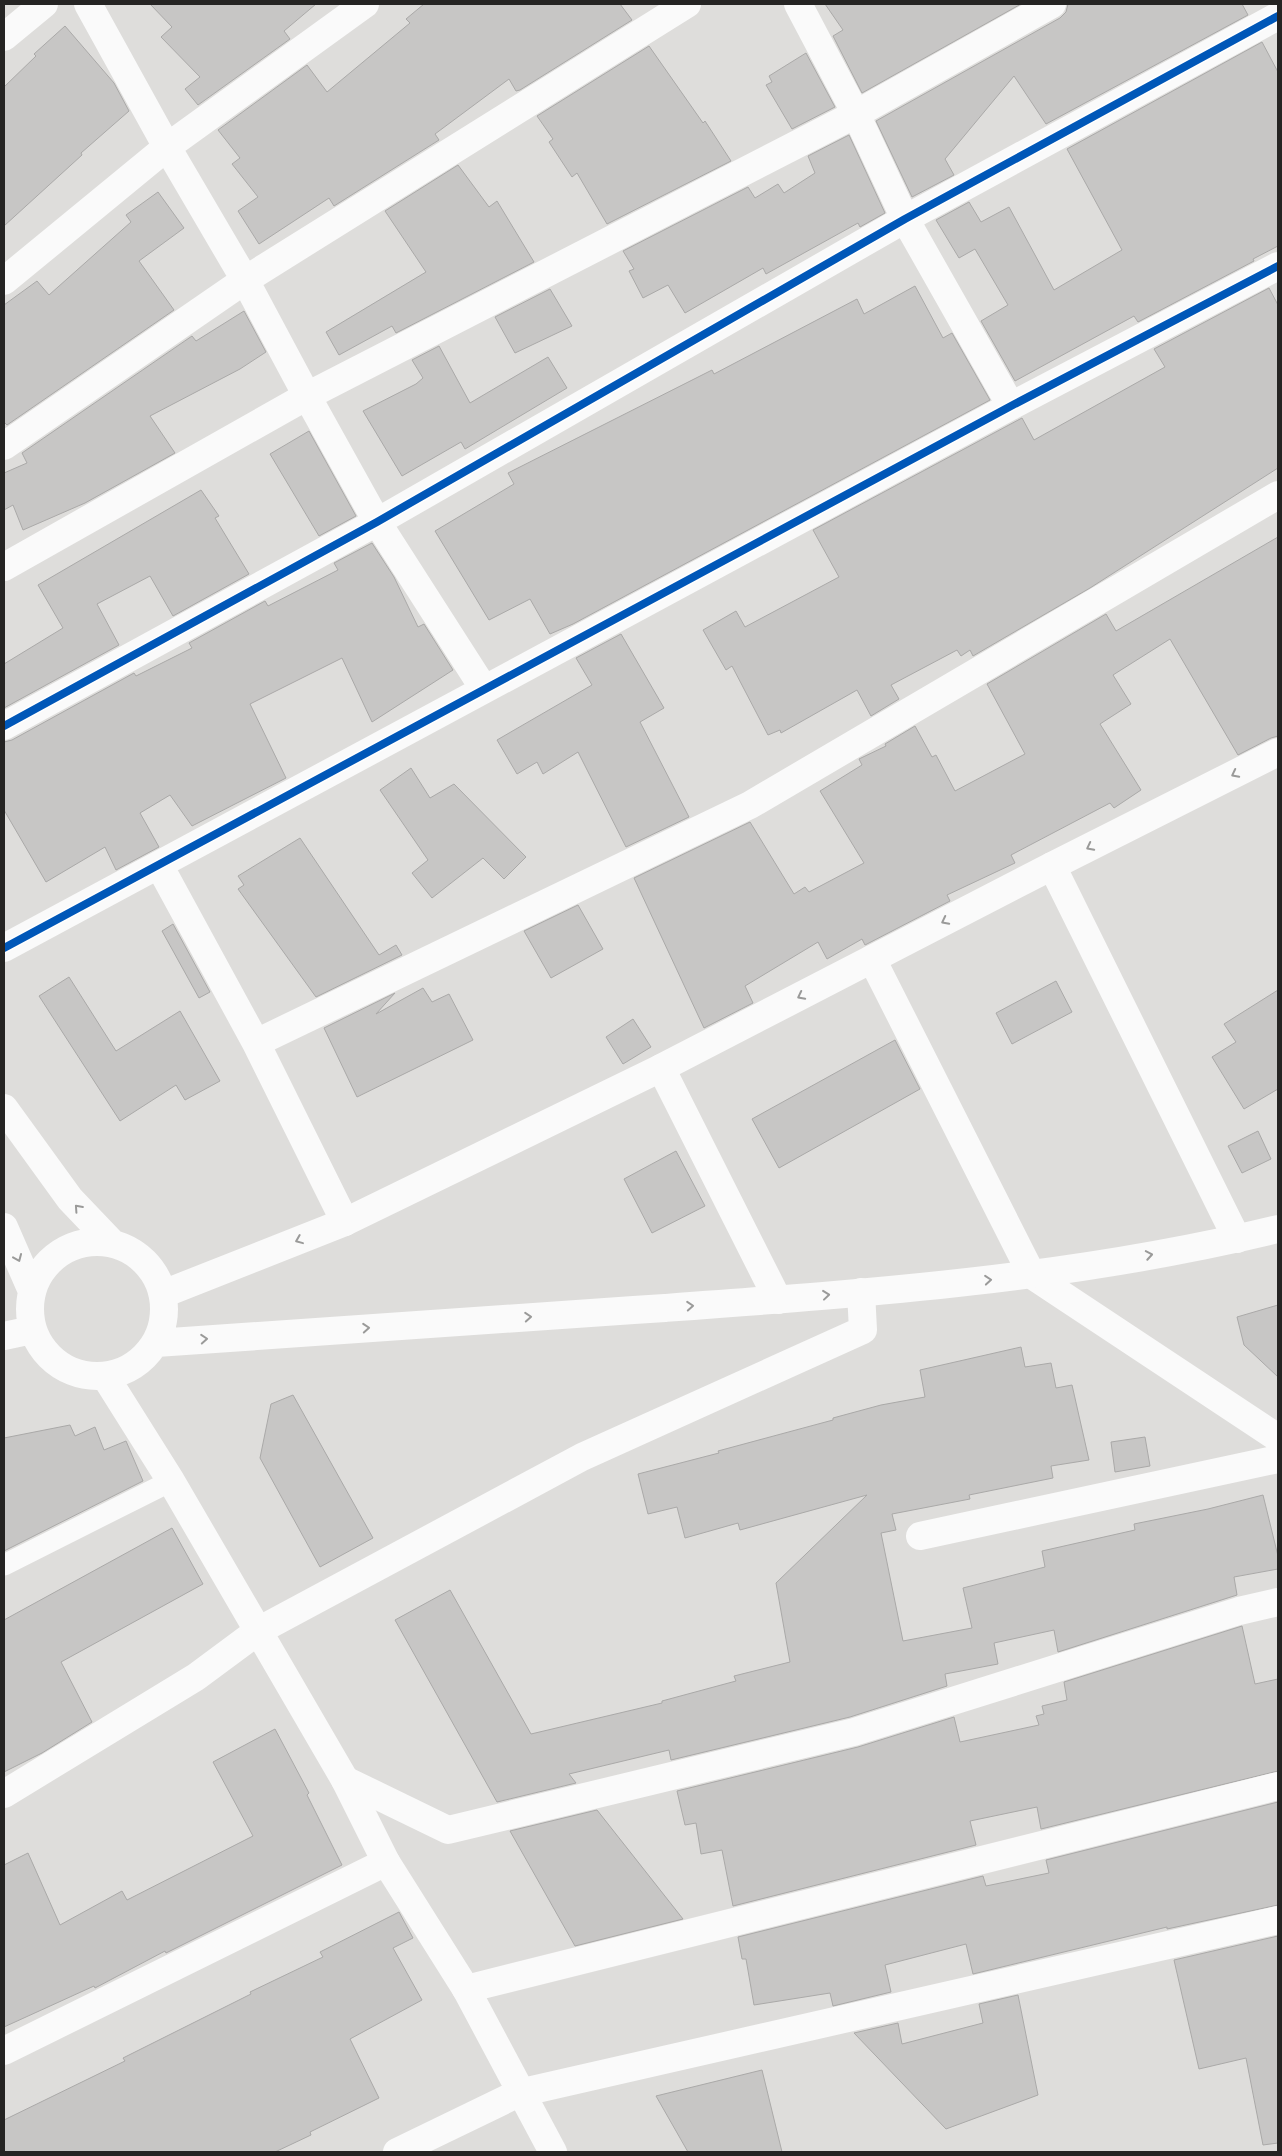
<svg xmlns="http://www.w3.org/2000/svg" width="1282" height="2156" viewBox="0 0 1282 2156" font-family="'Roboto Serif',serif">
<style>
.building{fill:#c7c6c5;stroke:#aaa9a8}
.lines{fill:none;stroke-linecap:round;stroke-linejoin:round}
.service{stroke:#fafafa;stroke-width:21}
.minor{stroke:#fafafa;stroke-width:28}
.secondary{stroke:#fafafa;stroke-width:28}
.cycleway-casing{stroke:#fff;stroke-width:11}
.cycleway{stroke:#0057b8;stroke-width:8}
.oneway{stroke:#9a9a99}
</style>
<rect width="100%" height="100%" fill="#dedddb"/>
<path class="building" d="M150 4H316L284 31 290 39 198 105 185 89 200 77 161 37 172 27Z
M424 4H620L632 20 520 90 516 91 509 79 435 134 439 140 334 206 329 198 259 244 238 211 258 197 232 164 240 158 218 130 307 65 327 92 410 23 406 19Z
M825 4H1021L862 93 833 36 843 30Z
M1068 4H1242L1248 15 1046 124 1014 76 945 159 954 175 912 197 876 121 1060 18 1066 12Z
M65 26 114 83 129 111 81 153 82 155 4 226V87L36 56 34 54Z
M1262 42 1278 72V246L1253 259 1254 261 1138 322 1134 316 1015 381 981 321 1008 305 975 249 959 258 936 220 969 202 981 222 1009 207 1054 290 1122 250 1067 149Z
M649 46 703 123 705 121 731 161 607 224 577 173 572 177 549 142 553 139 537 116Z
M806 53 835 107 792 129 766 85 772 82 769 76Z
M849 135 885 213 860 227 858 223 766 274 763 268 685 313 668 285 643 298 629 271 634 269 623 251 748 187 755 198 778 184 784 193 815 173 808 156Z
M458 165 489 207 497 201 534 262 396 333 392 326 339 355 326 332 426 272 385 211Z
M158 192 184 228 139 261 174 310 7 425 4 422V305L37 281 49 295 131 222 126 215Z
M915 286 943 338 952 333 990 400 573 624 550 634 530 599 489 620 435 531 514 484 508 473 712 370 714 374 857 299 864 314Z
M1269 288 1278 305V468L1090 588 973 656 970 650 961 656 957 650 891 685 899 699 871 716 857 690 781 733 780 730 768 735 732 666 726 670 703 630 736 611 745 627 839 577 813 530 1022 418 1034 440 1165 367 1154 349Z
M550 289 572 326 515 353 495 317Z
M244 311 266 352 240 369 150 416 175 453 85 503 23 530 13 505 4 510V473L27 463 22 453 192 336 196 341Z
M439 346 470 403 548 357 567 388 465 449 461 442 402 476 363 411 416 384 423 378 412 360Z
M309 431 356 516 319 536 270 454Z
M201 490 219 516 215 518 249 574 173 616 150 576 97 604 119 645 4 708V664L63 628 38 585Z
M1278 537V736L1271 738 1238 755 1170 639 1113 675 1131 704 1100 724 1141 790 1114 808 1110 803 1011 855 1015 863 947 895 950 901 865 945 862 939 827 959 818 942 745 986 753 1003 704 1028 634 878 750 822 794 894 805 887 809 892 864 863 820 791 862 765 859 759 886 746 885 744 915 726 932 757 936 755 955 791 1025 754 987 684 1106 614 1116 631Z
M372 543 394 577 418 627 424 624 453 670 372 722 342 658 250 704 286 778 192 826 170 795 140 813 159 847 116 870 105 847 46 882 4 810V742L12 740 134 673 136 676 192 648 189 643 265 601 268 606 338 570 334 563Z
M621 634 664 708 640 722 689 817 626 847 578 752 543 774 537 762 517 774 497 740 592 685 576 658Z
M411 768 430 798 454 784 526 857 504 879 483 858 432 898 412 873 428 860 380 790Z
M300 838 379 955 396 945 402 955 316 997 238 889 244 885 238 876Z
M578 905 603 949 551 978 524 931Z
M173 924 210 992 199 998 162 931Z
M69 977 116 1051 180 1011 220 1081 185 1100 176 1085 120 1121 39 996Z
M1056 981 1072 1012 1012 1044 996 1013Z
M423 988 432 1002 449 994 473 1040 357 1097 324 1028 395 993 376 1014Z
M1278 990V1089L1244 1109 1212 1057 1236 1042 1224 1024Z
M633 1019 651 1047 623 1064 606 1037Z
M895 1040 920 1089 779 1168 752 1119Z
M1258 1131 1271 1159 1242 1173 1228 1146Z
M676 1151 705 1206 652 1233 624 1179Z
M1278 1305V1377L1244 1345 1237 1317Z
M1021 1347 1025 1367 1051 1363 1056 1388 1072 1385 1089 1460 1051 1466 1053 1478 969 1495 970 1499 892 1514 896 1530 881 1533 903 1641 972 1628 963 1588 1045 1567 1042 1551 1135 1530 1134 1524 1208 1509 1263 1495 1278 1556V1569L1234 1577 1237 1595 1058 1652 1054 1630 994 1643 998 1664 945 1674 947 1686 850 1717 671 1760 669 1750 569 1774 576 1783 497 1802 395 1620 450 1590 531 1734 662 1703V1701L736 1681 734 1676 790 1662 776 1583 867 1495 740 1530 738 1523 685 1538 677 1507 648 1514 638 1474 719 1453 718 1451 833 1420V1418L881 1405 925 1397 920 1370Z
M293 1395 373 1538 320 1567 260 1458 271 1404Z
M70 1425 75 1436 95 1427 104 1450 126 1441 143 1481 4 1551V1438Z
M1145 1437 1150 1466 1115 1472 1111 1442Z
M172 1528 203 1584 61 1662 92 1722 42 1753 4 1772V1620Z
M1242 1626 1255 1684 1278 1679V1771L1041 1829 1037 1807 970 1821 976 1845 733 1906 722 1850 701 1854 696 1823 685 1825 677 1791 858 1747 954 1717 960 1742 1039 1725 1036 1716 1044 1714 1042 1706 1067 1700 1064 1682Z
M275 1729 309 1793 307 1795 342 1865 166 1953 165 1951 95 1988 94 1986 4 2027V1865L28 1853 60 1925 122 1891 127 1900 253 1836 213 1762Z
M1278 1802V1905L1167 1929V1927L973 1974 966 1944 885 1965 891 1992 833 2006 830 1993 754 2005 746 1959H742L738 1937 983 1876 986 1886 1049 1873 1046 1860Z
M597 1810 627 1848 683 1919 575 1946 510 1831Z
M399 1912 413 1938 393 1948 422 2000 350 2039 379 2098 310 2132 311 2135 275 2152H4V2120L125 2061 123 2058 251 1994 250 1992 323 1957 320 1952Z
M1278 1936V2143L1263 2145 1246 2058 1199 2069 1174 1960Z
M1018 1995 1038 2095 946 2129 854 2033 898 2023 902 2044 983 2023 979 2004Z
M762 2070 782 2152H688L656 2096Z"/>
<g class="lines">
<path class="service" d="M4 1565 171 1481"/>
<path class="minor" d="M88 4 167 147 245 280 307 396 377 522 484 689
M798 4 856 114 905 219 1011 406
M4 37 44 4
M4 281 167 147 365 4
M4 446 245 280 687 4
M4 567 307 396 856 114 1052 4
M4 726 377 522 905 219 1278 16
M159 865 256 1043 345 1222
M1052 866 1237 1239
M4 948 1011 406 1278 266
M872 959 1032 1275 1278 1438
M256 1043 750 805 1278 495
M661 1068 778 1300
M920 1536 1278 1459
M345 1780 448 1830 854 1732 1239 1611 1278 1602
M4 1794 196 1677 258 1631 582 1457 863 1330 861 1292
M466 1989 1278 1786
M4 2051 386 1862
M519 2093 1278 1920"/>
<path class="secondary" d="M4 1108 70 1199 112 1243
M4 1227 31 1289
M30 1309a67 67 0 1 1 134 0a67 67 0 1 1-134 0Z
M163 1294 345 1222 661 1068 1052 866 1278 752
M4 1336 32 1330
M156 1343C325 1331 495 1319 665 1308 871 1293 1078 1278 1278 1229
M105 1376 171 1481 345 1780 386 1862 466 1989 553 2152
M397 2152 519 2093"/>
<g class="cycleway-casing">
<path id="cycleway" d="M4 726 377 522 905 219 1278 16
M4 948 1011 406 1278 266"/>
</g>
<use href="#cycleway" class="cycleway"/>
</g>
<defs><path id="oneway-chevron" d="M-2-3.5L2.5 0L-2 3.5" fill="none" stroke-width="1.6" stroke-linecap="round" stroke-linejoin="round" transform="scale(1.25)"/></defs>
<g class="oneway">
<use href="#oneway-chevron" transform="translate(1235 774) rotate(153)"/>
<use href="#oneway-chevron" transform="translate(1090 847) rotate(153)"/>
<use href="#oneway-chevron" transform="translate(945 921) rotate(153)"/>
<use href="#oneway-chevron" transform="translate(801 996) rotate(153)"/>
<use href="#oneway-chevron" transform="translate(78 1208) rotate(-132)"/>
<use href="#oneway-chevron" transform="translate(299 1240) rotate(158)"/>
<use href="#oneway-chevron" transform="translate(1149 1255) rotate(-10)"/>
<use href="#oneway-chevron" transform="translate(18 1258) rotate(67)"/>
<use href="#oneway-chevron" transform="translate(988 1280) rotate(-5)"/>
<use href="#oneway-chevron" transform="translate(826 1295) rotate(-6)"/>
<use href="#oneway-chevron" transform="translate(690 1306) rotate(-4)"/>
<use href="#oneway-chevron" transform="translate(528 1317) rotate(-4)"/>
<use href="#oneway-chevron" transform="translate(366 1328) rotate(-4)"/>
<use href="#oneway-chevron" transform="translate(204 1339) rotate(-4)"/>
</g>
<rect width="1282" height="2156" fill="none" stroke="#252423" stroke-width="10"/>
</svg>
